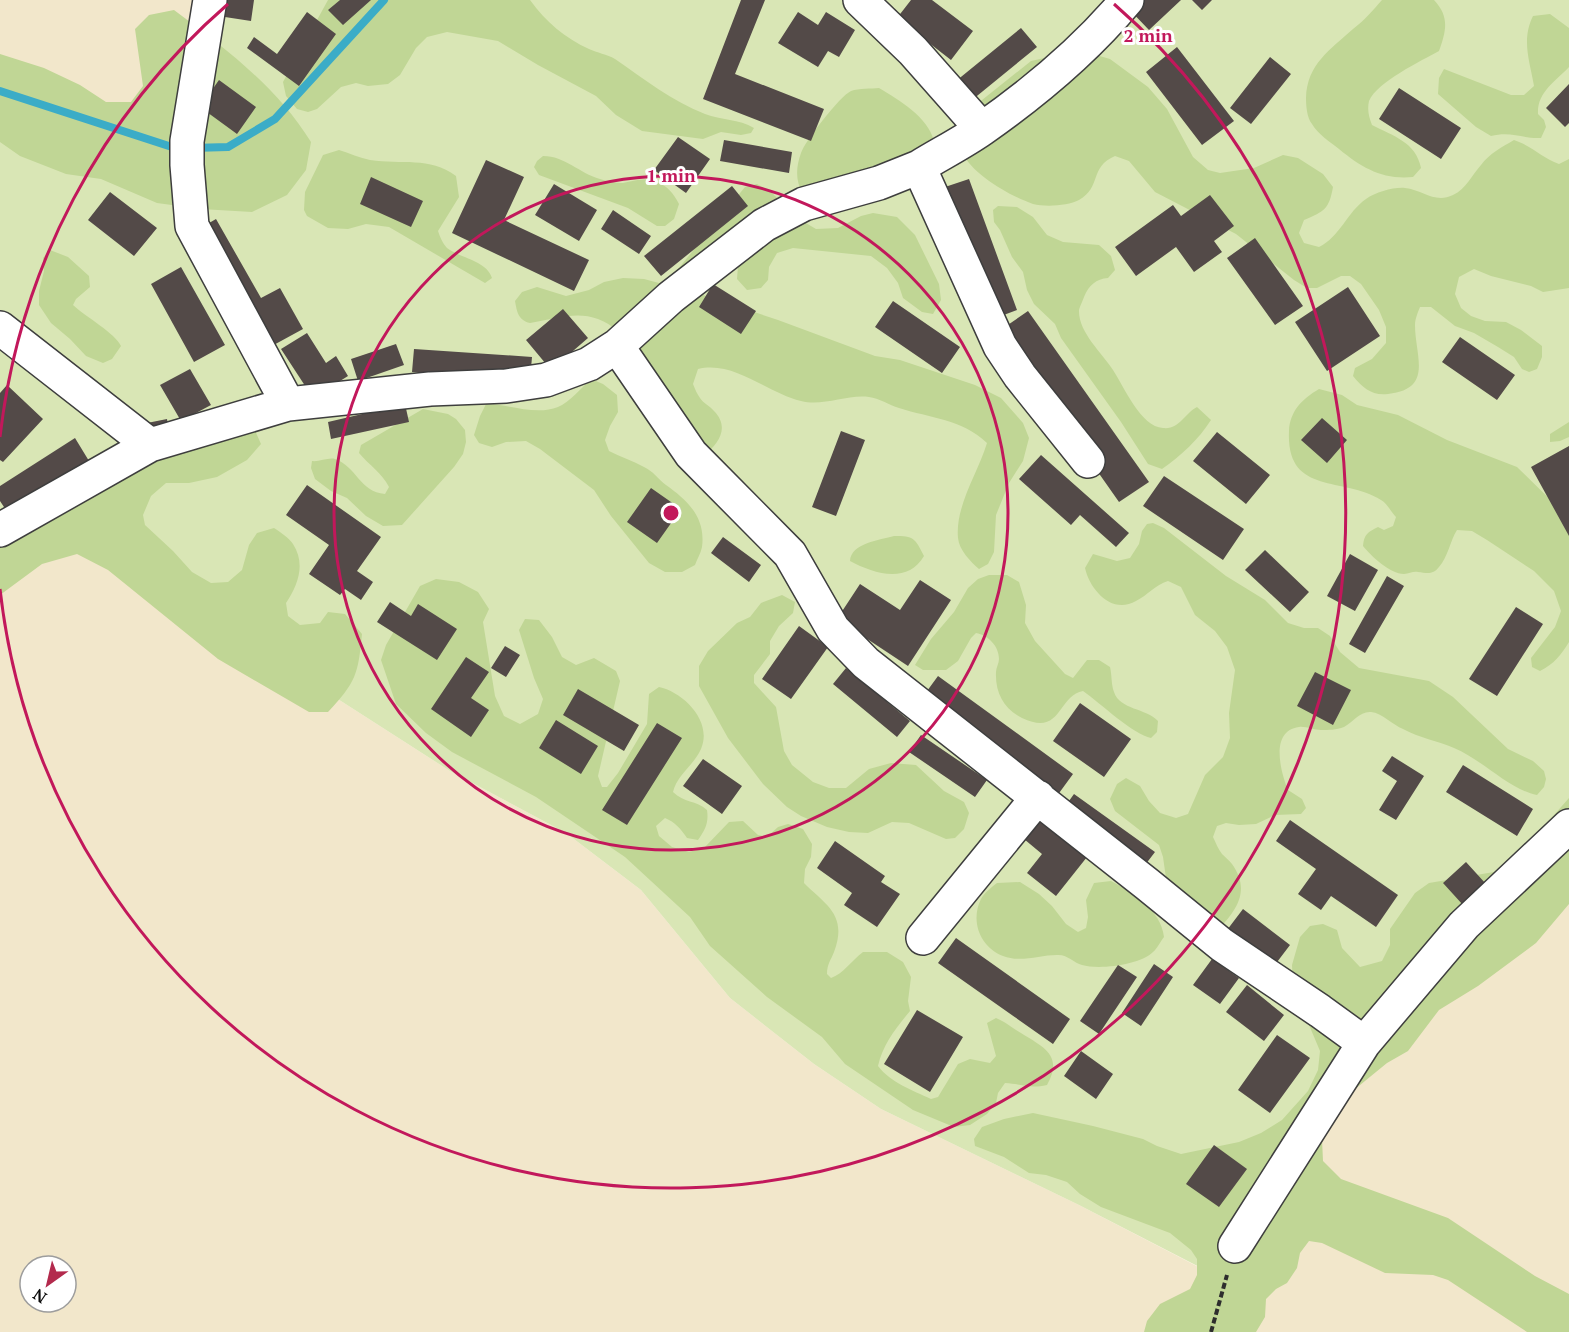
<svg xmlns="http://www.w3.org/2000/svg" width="1569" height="1332" viewBox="0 0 1569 1332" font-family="'PT Serif',serif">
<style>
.farmland{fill:#f2e7cb;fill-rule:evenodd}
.green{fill:#d9e6b5}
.forest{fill:#c0d695}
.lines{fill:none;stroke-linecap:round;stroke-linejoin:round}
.stream{stroke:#3bacc7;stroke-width:8}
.building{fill:#534a48}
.minor-casing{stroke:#3e3e3e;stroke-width:36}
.path{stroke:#2d2d2d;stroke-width:4;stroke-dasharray:6 3;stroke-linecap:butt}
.minor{stroke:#fff;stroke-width:33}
.ring{fill:none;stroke:#c2185b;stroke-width:3}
.centre{fill:#c2185b;stroke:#fff;stroke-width:3}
.ring-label{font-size:18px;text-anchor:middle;font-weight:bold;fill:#c2185b;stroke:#fff;stroke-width:6;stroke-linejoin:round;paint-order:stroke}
</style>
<rect width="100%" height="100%" fill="#fef6e9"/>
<path class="farmland" d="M0 0H201L186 142 0 91Z
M100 480 171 592 450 771 566 833 641 890 730 998 814 1064 881 1109 1079 1205 1212 1274 1362 1038 1569 840V1332H0V542ZM30 1266H66V1302H30Z"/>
<path class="green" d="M201 0H1569V840L1465 935 1213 1274 1079 1205 881 1109 814 1064 730 998 641 890 566 833 450 771 171 592 104 526 0 542V91L175 148Z"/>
<path class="forest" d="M328 0H530C546 22 565 38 589 49 597 53 607 54 615 59 644 79 672 101 705 114 721 120 739 119 754 128L751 133 741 135 721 132 703 139 642 131 616 115 596 96 538 65 498 41 447 32 427 37 416 48 400 75 388 84 368 86 356 83 341 87 317 109 308 112 297 109 286 96 283 82Z
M1382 0H1434C1450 17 1446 31 1439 51 1421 61 1377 82 1369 101 1367 110 1369 117 1372 125 1393 136 1416 142 1421 168L1413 177C1383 180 1362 168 1339 149 1330 142 1318 134 1312 124 1307 118 1306 106 1306 98 1307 64 1330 50 1353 29 1364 21 1373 10 1382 0Z
M174 10C226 49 276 86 311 142L306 170 287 195 252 212 201 209 157 203 101 179 66 174 20 156 0 142V54L44 68 80 85 106 102H131L143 86 135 29 149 15Z
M1550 14 1569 28V67C1555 82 1537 92 1538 114L1544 120 1546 127 1541 138C1522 139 1512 131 1491 136L1476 127 1438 94 1439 78 1444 69 1511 95H1524L1534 86C1530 62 1521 40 1533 16Z
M1086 52 1110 59 1148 87 1167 109 1193 157 1208 170 1220 173 1254 168 1283 155 1298 158 1323 174 1333 187C1329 209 1325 211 1304 220L1299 233 1304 243 1319 247C1340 237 1347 212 1366 199 1376 192 1394 187 1405 188 1423 190 1435 204 1453 195 1466 189 1472 175 1481 165 1489 154 1502 147 1514 140 1532 146 1542 158 1559 164L1569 159V288L1543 292 1531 286 1491 276 1474 269 1459 277 1455 294 1461 308 1471 316 1485 321 1506 322 1521 330 1542 346V357L1537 369 1529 372 1522 369 1514 357 1498 347 1474 333 1455 326 1431 307H1420C1418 312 1415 319 1415 325 1415 356 1434 389 1388 394 1372 396 1363 388 1353 376L1355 368 1372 359 1386 343V327L1379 310 1361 284 1350 276H1341L1317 288H1307L1294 280 1236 234 1155 192 1129 161 1115 156C1089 167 1102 187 1079 200 1068 206 1045 207 1033 204 1012 197 971 174 963 153 959 142 965 123 967 112L1031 61 1067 53Z
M879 88C899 100 928 117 934 141 936 147 932 158 931 165L803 194C795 181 796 167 801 153 805 141 840 96 851 91 859 88 871 89 879 88Z
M339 150C349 153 360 158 370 160 402 165 429 156 456 176L459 197 438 231C440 237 443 244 447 248 460 258 487 261 492 278L485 283 389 227 366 224 348 229 328 228 307 216 304 210 305 192 323 155Z
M543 156C565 156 579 173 600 179 606 181 616 183 623 183 635 181 643 177 656 182 668 186 673 193 679 204L674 219 665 226H657L628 208 539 175 534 167 537 161Z
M757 184 771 192 799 219 816 229 838 228 861 216 873 213 897 217 915 235 939 284 941 300 933 314 922 312 903 298 898 283 887 268 871 256 793 248 777 253 769 267 768 280 761 288 747 290 737 279 738 266 742 259 680 283 674 274 745 187Z
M998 206 1017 207 1033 217 1047 235 1063 242 1099 245 1111 256 1115 270 1108 278C1096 279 1089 285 1084 297 1083 300 1080 306 1079 310 1078 332 1102 353 1113 370 1124 387 1141 427 1163 428 1179 430 1185 413 1197 407L1211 420C1198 440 1182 455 1162 469L1148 464 1121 422 1061 338 1055 324 1034 304 1027 290 1023 272 1012 257 1000 230 994 222 993 210Z
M50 250 68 257 89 276 90 287 76 299 73 305C86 317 115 333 121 346L112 359 103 363 86 356 70 339 51 323 39 305V291L44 271 43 258Z
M623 278 644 279 700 294 778 320 875 356 900 360 975 385 1001 398 1023 423 1029 438 1023 461 1009 483 996 515 994 552 988 564 979 569C971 562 959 550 958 538 955 506 978 473 987 443 962 419 930 418 899 408 889 405 879 398 869 397 847 394 823 407 801 401 767 393 734 360 698 369L693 384C695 389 697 394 700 398 703 403 710 406 714 411 730 427 719 444 704 455L619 332C589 306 565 317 530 323 518 320 517 312 515 301L522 292 537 287 566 296 589 290 604 282Z
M591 379 603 384 617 395 618 412 610 426 605 440 609 451C621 457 633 461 644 467 653 471 658 479 666 485 687 500 706 517 702 547 701 553 697 559 695 565L682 572H665L649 563 611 516 594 490 540 449 526 441 506 442 492 447 479 443 474 435 480 416 486 404C509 404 536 416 558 407 570 402 581 388 591 379Z
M1319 389 1342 395 1357 405 1398 415 1447 440 1517 467 1569 518V642C1561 655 1554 664 1540 671L1532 667 1531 658 1555 627 1561 611 1554 591 1534 571 1487 540 1472 531 1457 530C1450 541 1448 557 1439 567 1433 575 1427 573 1418 572 1413 571 1409 574 1404 574 1390 574 1371 556 1363 546 1364 534 1368 532 1378 527L1384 530 1393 526 1396 517C1391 512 1387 503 1381 500 1342 476 1286 496 1289 431 1290 411 1302 399 1319 389Z
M423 409 448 414 456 419 465 430 466 442 463 454 454 467 402 525 383 526 366 516 347 498 331 491 315 479 311 468 312 461C319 462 329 457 335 459 356 466 360 492 385 494L389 487C382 473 369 465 359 453L361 445Z
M249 417 261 444 247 460 217 477 189 483H166L151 496 143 515 145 525 173 551 192 572 211 583 228 582 242 570 249 545 257 533 274 528C280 532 289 538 293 544 306 564 298 585 286 603L288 616 300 625 320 623 328 612 345 614 362 634C358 675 356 682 328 712H309L218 659 108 570 77 554 42 564 0 595V515Z
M1569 422V437L1560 441 1550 442V434Z
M1153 523 1164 528 1226 576 1265 600 1288 623 1304 628H1318L1330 636 1340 652 1359 668 1429 681 1453 697 1508 749 1533 761 1544 771 1546 779 1544 787 1537 795C1508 789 1483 760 1454 748 1438 741 1419 738 1403 729 1393 725 1382 713 1371 712 1360 711 1353 722 1344 727 1336 730 1329 730 1321 730 1314 730 1305 726 1299 727 1269 731 1281 773 1288 790L1302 799 1306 808 1301 814 1275 815 1256 824 1239 825 1226 823 1217 826 1213 837C1216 843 1218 849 1222 854 1225 857 1229 860 1232 864 1252 892 1235 912 1215 933L1167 885 1163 857 1159 845 1115 811 1110 799 1117 784 1126 778 1140 786 1149 801 1160 813 1176 818 1188 814 1205 775 1223 757 1230 738 1229 713 1235 670 1227 647 1215 631 1195 615 1181 587 1168 581C1155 585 1148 595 1136 601 1112 615 1090 590 1085 568L1093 554 1117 561 1130 558 1139 544 1142 531 1147 524Z
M894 536C914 536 915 538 924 556 908 584 874 574 850 561 851 543 880 540 894 536Z
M989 575H1007L1019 582 1026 605 1025 623 1035 641 1065 674 1073 678 1087 660H1099L1110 667C1112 675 1111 684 1114 692 1120 710 1146 708 1158 721L1157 732 1151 738C1134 735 1100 703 1083 691 1057 696 1062 737 1022 718 1004 709 995 693 996 672 996 668 999 663 999 659 999 646 988 635 976 633L971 638 958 661 946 670H923L915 665 931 639 954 612 968 588 978 579Z
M436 579 459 582 478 592 489 609 483 622 495 696 504 716 520 724 538 714 543 699 534 678 519 630 525 619 539 620 552 637 562 657 576 665 594 658 616 671 620 681 598 776 602 787H607L618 773 647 724 649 694 659 687C683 692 713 721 701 749 694 765 677 775 673 792 684 803 696 800 707 810 709 823 705 830 698 840L687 838C681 829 675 822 665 818L656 826 659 836 672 847 689 852 704 848 729 822 743 821 758 835 767 837 778 827 788 824 803 829 812 844 811 857 805 869 804 883C826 905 848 915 834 952 831 960 827 964 827 974L831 978C843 974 852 960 863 952H887L903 962 911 977 908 1001 910 1011C896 1028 883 1044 878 1066 891 1083 912 1090 931 1099L938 1097 958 1064 970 1059 990 1063 996 1056 987 1023 996 1018C1006 1022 1012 1028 1021 1033 1043 1047 1064 1055 1047 1085 1029 1089 1022 1084 1005 1083L998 1093 996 1103 987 1114 970 1125 954 1127 913 1110 845 1064 822 1037 767 997 710 946 690 917 625 857 536 797 452 752 426 733 396 704 381 660 386 645 420 586Z
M782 595 795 602 793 613 779 626 770 641V654L754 675V683L776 707 784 751 792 765 813 782 829 788H846L869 769 891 763 916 765 944 791 964 802 969 813 964 829 955 838 946 839 909 823 892 822 868 833 849 832 827 827 801 816 787 807 763 784 728 738 699 686V666L708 651 737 623 750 617 761 603Z
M1569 798V904L1536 943 1478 986 1439 1010 1408 1051 1387 1063 1338 1103 1322 1139 1323 1161 1341 1179 1448 1218 1535 1276 1569 1294V1332H1527L1448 1280 1433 1275 1385 1273 1322 1243 1309 1241 1300 1253 1297 1268 1287 1283 1276 1289 1266 1299 1265 1317 1256 1332H1144L1147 1321 1160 1304 1190 1289 1197 1275V1259L1191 1250 1170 1233 1101 1207 1080 1194 1067 1182 1046 1175 1029 1173 1004 1157 975 1146 974 1139 982 1127 1004 1119 1033 1113 1093 1126 1143 1139 1157 1146 1181 1154 1239 1142 1261 1133 1282 1120 1308 1091 1318 1070 1320 1051 1293 987 1292 965 1300 937 1310 926 1323 924 1337 930 1342 948 1360 967 1382 961 1390 945V929L1415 893 1429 883 1494 872 1532 840Z
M1111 881C1133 893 1161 910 1164 937 1160 942 1157 949 1153 952 1140 965 1099 970 1082 965 1074 963 1067 954 1057 955 1039 955 1021 963 1003 956 980 947 970 921 981 899 984 893 992 887 997 883L1020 882 1039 894 1052 906 1066 924 1078 932 1086 928 1088 917 1086 900 1094 883Z"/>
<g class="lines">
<path class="stream" d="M0 91 175 148H179
M192 148 228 147 275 119 384 0"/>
</g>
<path class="building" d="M214 0H254L251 21 212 15Z
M340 0H371L343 25 328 10Z
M741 0H765L735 74 824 109 811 141 703 99Z
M911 0H932L973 31 951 60 897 18Z
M1131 0H1181L1149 30 1125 5Z
M1192 0H1212L1202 10Z
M307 12 336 34 299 86 247 48 254 37 277 54Z
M798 12 818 25 826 12 855 30 839 57 828 51 818 67 778 43Z
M1021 28 1037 47 972 100 956 81Z
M1177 47 1234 121 1202 145 1146 72Z
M1270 57 1291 74 1251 124 1230 108Z
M219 80 256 107 237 134 200 107Z
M1569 84V123L1565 127 1546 108Z
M1399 88 1461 128 1441 159 1379 119Z
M678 137 710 159 686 193 654 170Z
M724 140 792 152 789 173 720 161Z
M486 160 524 177 504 220 589 260 574 291 452 233Z
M371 177 423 201 411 227 360 204Z
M969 179 1017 310 993 319 945 187Z
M554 184 597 210 579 241 535 215Z
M732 186 748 206 661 276 644 256Z
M110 192 157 228 134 256 88 220Z
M1210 195 1234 226 1214 241 1222 252 1194 272 1176 247 1136 276 1115 247 1173 205 1181 216Z
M613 210 651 236 639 254 601 229Z
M216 219 261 298 280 288 303 329 270 347 197 230Z
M1255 238 1303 306 1275 325 1227 258Z
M181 267 225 345 194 362 151 284Z
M713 284 756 311 741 334 699 307Z
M1348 287 1380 336 1327 371 1295 322Z
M893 301 960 347 942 373 875 327Z
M563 309 588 338 551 370 526 340Z
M1028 311 1149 482 1119 502 999 331Z
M307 333 326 363 336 356 348 376 313 398 281 349Z
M1460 337 1515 375 1497 400 1442 362Z
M396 344 404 365 358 381 351 359Z
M414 349 532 357 530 380 412 372Z
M190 369 211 405 181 421 160 385Z
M7 385 43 419 3 462 0 460V393Z
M405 404 409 422 331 439 328 422Z
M1322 418 1347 440 1327 463 1301 440Z
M167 419 169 431 142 424Z
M841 431 865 440 836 516 812 507Z
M1217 432 1270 475 1246 504 1193 461Z
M75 438 89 461 8 513 0 501V486Z
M1569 446V536L1531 467Z
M1041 455 1129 533 1116 547 1080 515 1071 525 1019 479Z
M1164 476 1244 529 1223 560 1143 506Z
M307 485 381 537 357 571 373 582 361 600 345 589 340 595 309 574 329 545 286 515Z
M651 488 681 509 657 543 627 522Z
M723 537 761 565 749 582 711 553Z
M1265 550 1309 592 1290 612 1245 570Z
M1350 554 1378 570 1355 611 1327 596Z
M1387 576 1404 586 1365 653 1349 644Z
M920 580 951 600 908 666 837 619 860 584 900 610Z
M390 602 411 616 418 604 457 629 437 660 377 622Z
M1516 607 1543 624 1497 696 1469 679Z
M799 626 828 647 791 699 762 679Z
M505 646 520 655 506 677 491 668Z
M466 657 489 672 471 698 489 710 471 737 431 709Z
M846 668 910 721 897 737 833 684Z
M1315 672 1351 690 1333 725 1297 706Z
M938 676 1073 774 1054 800 919 702Z
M578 689 639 725 624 751 563 715Z
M1080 703 1131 739 1104 777 1053 741Z
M556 720 598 746 581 774 539 748Z
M657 723 682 738 627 825 602 810Z
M921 735 987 780 975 797 909 752Z
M1392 756 1424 776 1396 820 1379 810 1397 781 1382 771Z
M703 759 742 786 722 814 683 786Z
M1463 765 1533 809 1517 836 1446 792Z
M1074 794 1155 852 1142 869 1061 812Z
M1039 819 1087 857 1056 896 1027 873 1042 854 1024 839Z
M1290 820 1398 895 1376 927 1331 896 1321 910 1298 894 1316 869 1276 841Z
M835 841 885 876 881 882 900 894 877 927 844 905 852 893 817 868Z
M1466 862 1486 884 1463 905 1443 883Z
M1243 909 1290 945 1271 970 1224 934Z
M956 938 1070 1019 1053 1044 938 963Z
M1212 959 1239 978 1220 1004 1193 985Z
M1154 964 1173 977 1141 1026 1122 1013Z
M1118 965 1137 977 1099 1034 1080 1021Z
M1247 985 1284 1015 1264 1041 1226 1012Z
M917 1010 963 1037 930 1092 884 1064Z
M1277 1035 1310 1058 1270 1113 1238 1090Z
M1081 1051 1113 1074 1096 1099 1064 1076Z
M1214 1145 1247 1169 1219 1207 1186 1184Z"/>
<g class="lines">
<g class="minor-casing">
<path id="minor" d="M210 0 187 141V165L192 226 288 404
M860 0 913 51 982 129
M0 328 150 445
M617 346 691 454 790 554 833 629 866 663 1147 884 1222 945 1320 1011 1364 1043 1464 925 1569 826
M1088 461 1020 376 1000 346 919 167C940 154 962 143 982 129 1035 92 1086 49 1127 0
M0 530 150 445 288 404 430 389 506 386 546 380 589 364 617 346 671 297 764 225 804 204 879 183 919 167
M923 938 1038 797
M1235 1246 1364 1043"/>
</g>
<path class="path" d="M1211 1332 1227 1275"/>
<use href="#minor" class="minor"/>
</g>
<g class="ring">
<circle cx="671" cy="513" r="337"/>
<path d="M0 437A675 675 0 0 1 228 4M1114 4A675 675 0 1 1 0 589"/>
</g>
<circle cx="671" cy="513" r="9" class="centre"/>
<g class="ring-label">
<text x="1148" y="42">2 min</text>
<text x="671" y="182">1 min</text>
</g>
<g transform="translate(48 1284) rotate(214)"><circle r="28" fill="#ffffff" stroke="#9d9d9d" stroke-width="1.5"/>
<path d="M0-4.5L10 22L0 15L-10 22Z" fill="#b32a4d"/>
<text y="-9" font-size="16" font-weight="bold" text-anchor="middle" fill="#0b0b0b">N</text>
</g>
</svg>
